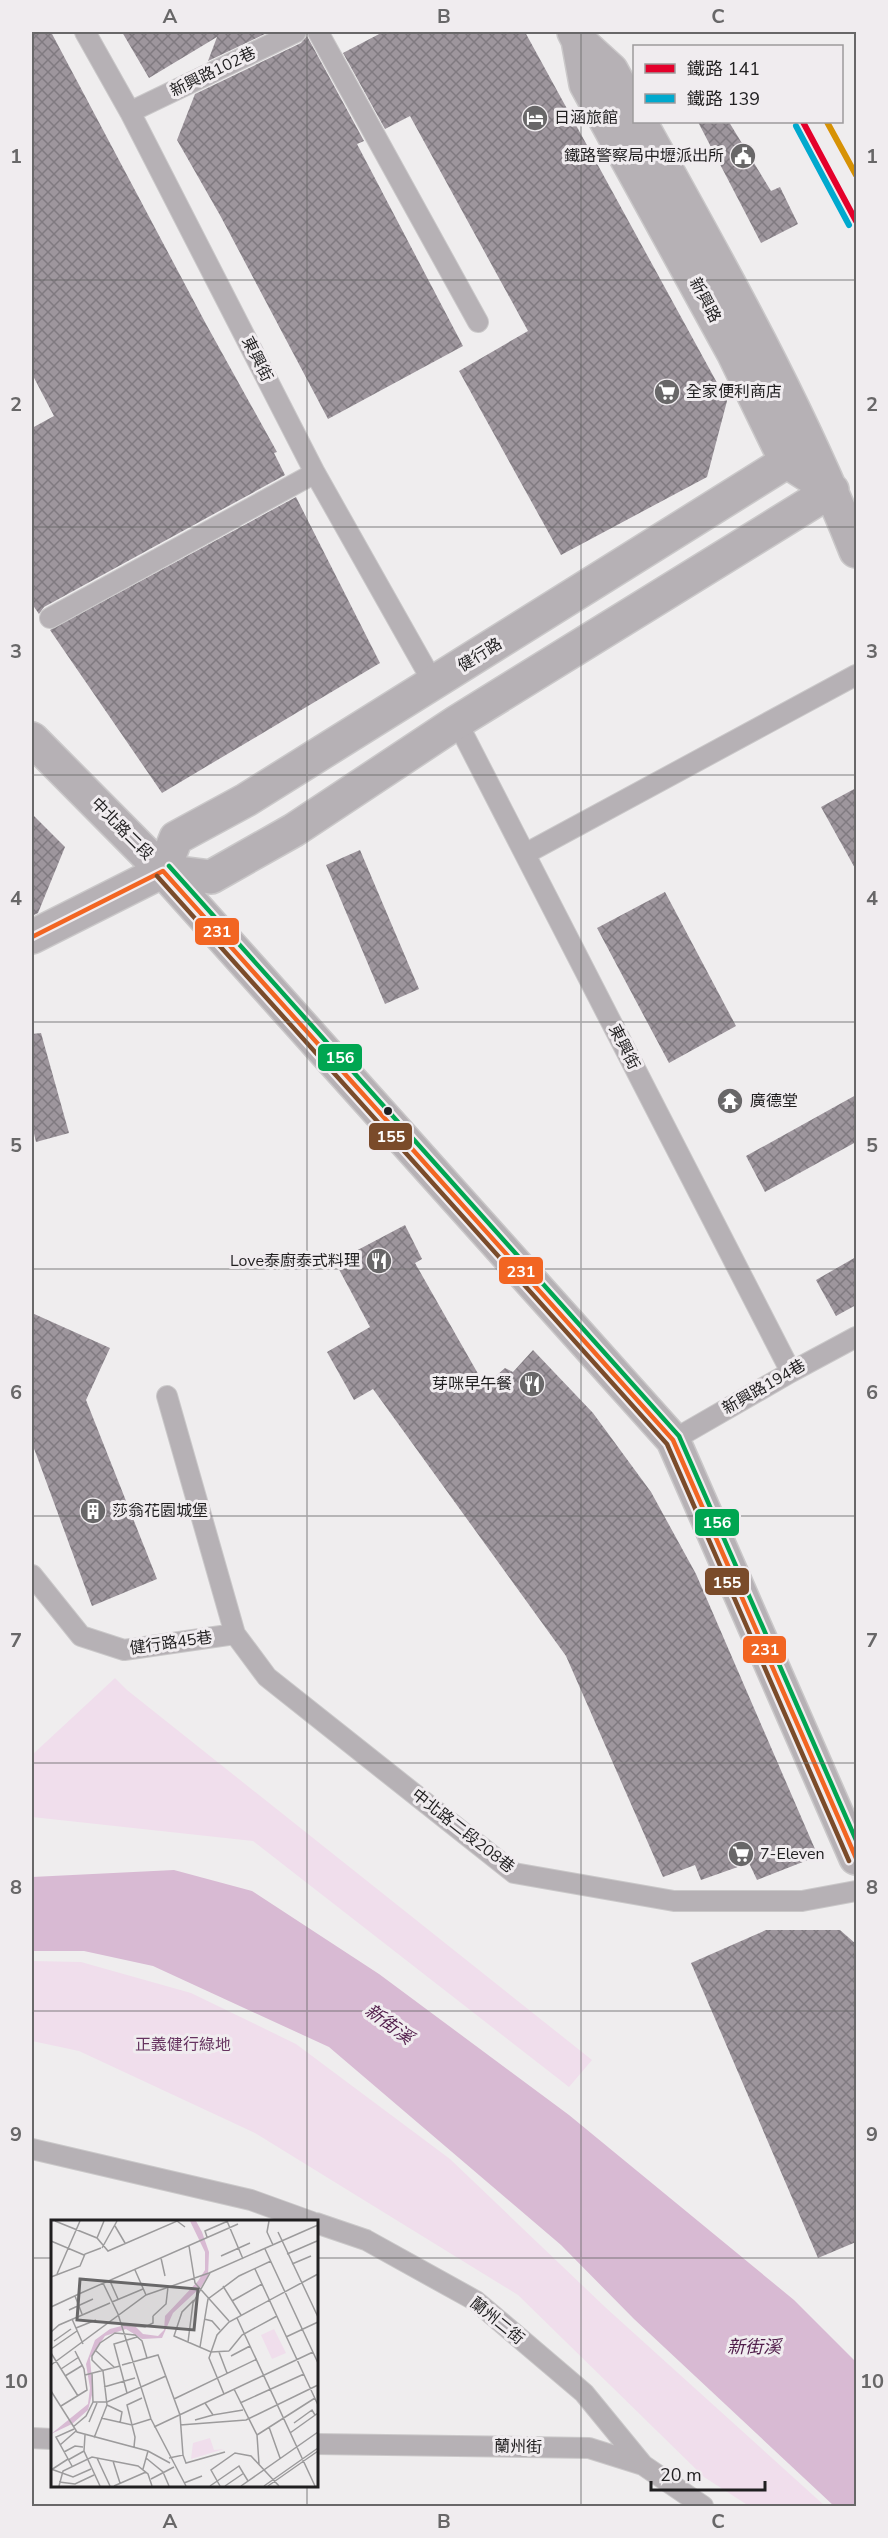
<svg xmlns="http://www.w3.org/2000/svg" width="888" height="2538" viewBox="0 0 888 2538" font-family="'Nunito Sans','Noto Sans TC',sans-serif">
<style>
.green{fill:#f0deec}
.water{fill:#d8bad3}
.building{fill:url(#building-cross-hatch)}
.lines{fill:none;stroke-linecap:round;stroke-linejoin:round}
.service-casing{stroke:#cac8c9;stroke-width:22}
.minor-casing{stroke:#cac8c9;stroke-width:36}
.service{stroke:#b6b1b5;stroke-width:20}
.minor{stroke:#b6b1b5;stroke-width:33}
.bus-1-casing{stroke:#f0ecef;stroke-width:9}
.bus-2-casing{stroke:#f0ecef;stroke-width:9}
.bus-3-casing{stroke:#f0ecef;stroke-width:9}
.bus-1{stroke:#f26522;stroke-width:4.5}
.bus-2{stroke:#7a4b2a;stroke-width:4.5}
.bus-3{stroke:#00a651;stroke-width:4.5}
.rail-1-casing{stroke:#f0ecef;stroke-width:10}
.rail-2-casing{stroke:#f0ecef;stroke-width:10}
.rail-3-casing{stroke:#f0ecef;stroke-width:10}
.rail-1{stroke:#e4002b;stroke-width:6}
.rail-2{stroke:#00a9ce;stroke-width:6}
.rail-3{stroke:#d79205;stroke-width:6}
.grid{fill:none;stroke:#686768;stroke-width:1.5;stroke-opacity:0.55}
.bus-dot{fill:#201f20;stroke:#f0ecef;stroke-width:2}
.labels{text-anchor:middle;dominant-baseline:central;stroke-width:6;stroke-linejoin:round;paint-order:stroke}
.street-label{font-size:16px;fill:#201f20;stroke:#f0ecef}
.poi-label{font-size:16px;fill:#201f20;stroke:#f0ecef;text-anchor:start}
.park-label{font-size:16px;fill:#663360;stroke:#f0ecef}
.water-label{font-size:18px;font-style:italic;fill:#501d4a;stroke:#f0ecef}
.inset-road{fill:none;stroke:#9c9b9c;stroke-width:1.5}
.view{fill:#686768;fill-opacity:0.15;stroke:#686768;stroke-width:3}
.inset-edge{fill:none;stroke:#201f20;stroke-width:3}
.line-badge{stroke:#f0ecef;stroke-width:2}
.badge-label{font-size:16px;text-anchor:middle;font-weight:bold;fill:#fff}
.neatline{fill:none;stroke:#686768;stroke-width:2}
.grid-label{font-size:20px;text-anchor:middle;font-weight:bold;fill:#686768}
</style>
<defs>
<pattern id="building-cross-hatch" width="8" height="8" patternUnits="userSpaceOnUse" patternTransform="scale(1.5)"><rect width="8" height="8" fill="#9e969d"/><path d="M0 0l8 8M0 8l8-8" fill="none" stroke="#807a80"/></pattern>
</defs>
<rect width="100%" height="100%" fill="#efedee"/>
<path class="green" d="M115 1678 127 1690 592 2060 569 2087 253 1841 32 1817V1755Z
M32 1961 81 1962 191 1993 296 2044 450 2159 605 2307 825 2506H749L704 2477 518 2295 255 2133 79 2051 32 2041Z"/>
<path class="water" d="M174 1870 252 1891 379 1974 569 2115 794 2300 856 2362V2506H834L634 2319 561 2245 329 2047 153 1966 84 1951H32V1877Z"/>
<path class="building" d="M32 32H51L206 324 277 452 274 453 285 475 44 607 39 614 32 604V428L54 416 32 374Z
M122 32H269L208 61 217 37 149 78Z
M383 32H525L727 401 707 477 561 555 459 371 528 331 410 116 385 129 343 53Z
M307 36 364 141 357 144 463 346 328 419 221 217 177 140 195 94 301 43Z
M698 122H729L771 191 780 187 798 224 761 243Z
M296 497 380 663 162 793 50 630Z
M856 788V870L821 807Z
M32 814 65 847 38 913 32 916Z
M360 850 419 989 385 1004 326 865Z
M665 892 736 1026 669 1063 597 928Z
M41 1033 69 1133 36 1142 32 1125V1034Z
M856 1095V1142L765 1192 746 1156Z
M405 1225 422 1259 415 1263 485 1386 505 1368 513 1372 533 1350 593 1413 651 1492 696 1574 818 1856 757 1880 749 1863 701 1880 695 1865 663 1877 566 1656 373 1389 354 1400 327 1352 370 1327 335 1262Z
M856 1257V1305L836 1316 816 1280Z
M32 1313 110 1348 86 1400 157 1579 92 1606 32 1443Z
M766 1930H840L856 1944V2242L818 2258 691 1963Z"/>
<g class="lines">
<g class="service-casing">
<path id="service" d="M85 32 130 112 315 473 434 684
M318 32 478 322
M130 112 296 32
M50 618 315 473
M457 722 791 1372
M525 854 856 675
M167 1396 235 1634 267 1677 514 1873 674 1901H802L856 1891
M673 1440 791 1372 856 1337
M32 1575 81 1636 124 1650 235 1634
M32 2149 251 2200 312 2222
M316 2223 366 2240 476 2301 584 2393 643 2465
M32 2438 52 2439
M316 2444 589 2448 643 2465 703 2506"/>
</g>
<g class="minor-casing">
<path id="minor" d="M574 32 578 40 586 84 733 352 786 461 832 490
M578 40 611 70 634 112
M640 122C718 262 797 402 856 551
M32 739 163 871 673 1440 856 1858
M163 871 176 838 246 800 810 447
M32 937 163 871 211 877 294 830 457 722 832 490"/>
</g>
<use href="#service" class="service"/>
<use href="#minor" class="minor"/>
<g class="bus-1-casing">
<path id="bus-1" d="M32 937 163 871 673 1440 856 1858"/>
</g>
<g class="bus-2-casing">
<path id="bus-2" d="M157 876 667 1444 849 1861"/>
</g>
<g class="bus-3-casing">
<path id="bus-3" d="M169 866 679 1436 856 1840"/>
</g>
<use href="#bus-1" class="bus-1"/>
<use href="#bus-2" class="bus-2"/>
<use href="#bus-3" class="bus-3"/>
<g class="rail-1-casing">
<path id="rail-1" d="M803 122 856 221"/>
</g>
<g class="rail-2-casing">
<path id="rail-2" d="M796 126 849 225"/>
</g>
<g class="rail-3-casing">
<path id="rail-3" d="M827 122 856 175"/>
</g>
<use href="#rail-1" class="rail-1"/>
<use href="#rail-2" class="rail-2"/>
<use href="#rail-3" class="rail-3"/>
</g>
<path class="grid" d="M307 32V2222M581 32V2506M32 280H856M32 527H856M32 775H856M32 1022H856M32 1269H856M32 1516H856M32 1763H856M32 2011H856M32 2258H52M316 2258H856M307 2486V2506"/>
<defs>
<g id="hotel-disc" transform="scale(1.35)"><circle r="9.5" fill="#686768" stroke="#f0ecef"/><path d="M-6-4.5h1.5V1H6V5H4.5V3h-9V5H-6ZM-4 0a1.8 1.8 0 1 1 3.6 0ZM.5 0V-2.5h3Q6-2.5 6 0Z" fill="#fff"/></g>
<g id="civic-disc" transform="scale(1.35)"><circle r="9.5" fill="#686768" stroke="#f0ecef"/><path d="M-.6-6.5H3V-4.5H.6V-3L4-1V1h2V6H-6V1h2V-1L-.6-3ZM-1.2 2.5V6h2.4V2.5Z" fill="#fff"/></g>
<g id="supermarket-disc" transform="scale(1.35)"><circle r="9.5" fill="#686768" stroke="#f0ecef"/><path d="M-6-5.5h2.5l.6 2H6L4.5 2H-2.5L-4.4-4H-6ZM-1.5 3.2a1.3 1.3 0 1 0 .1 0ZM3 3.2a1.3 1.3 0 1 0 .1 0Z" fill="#fff"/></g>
<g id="temple-disc" transform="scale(1.35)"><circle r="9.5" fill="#686768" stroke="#f0ecef"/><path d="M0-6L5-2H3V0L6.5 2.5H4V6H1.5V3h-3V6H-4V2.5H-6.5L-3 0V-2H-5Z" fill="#fff"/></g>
<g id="restaurant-disc" transform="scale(1.35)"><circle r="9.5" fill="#686768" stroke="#f0ecef"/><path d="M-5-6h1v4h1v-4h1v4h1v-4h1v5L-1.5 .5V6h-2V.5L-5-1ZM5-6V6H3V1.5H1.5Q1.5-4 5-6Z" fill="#fff"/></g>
<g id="building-disc" transform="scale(1.35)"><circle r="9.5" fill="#686768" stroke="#f0ecef"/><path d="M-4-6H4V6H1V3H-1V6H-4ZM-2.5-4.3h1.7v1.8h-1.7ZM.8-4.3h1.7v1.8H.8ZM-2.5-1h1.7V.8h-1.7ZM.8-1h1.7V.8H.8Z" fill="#fff"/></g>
</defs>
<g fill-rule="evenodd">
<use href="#hotel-disc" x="535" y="118"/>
<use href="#civic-disc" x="743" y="156"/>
<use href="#supermarket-disc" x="667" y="392"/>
<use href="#temple-disc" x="730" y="1101"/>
<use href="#restaurant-disc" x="379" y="1261"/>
<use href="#restaurant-disc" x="532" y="1384"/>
<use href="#building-disc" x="93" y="1511"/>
<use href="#supermarket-disc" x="741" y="1854"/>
</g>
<circle class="bus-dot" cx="388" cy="1111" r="5"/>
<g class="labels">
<g class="street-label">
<text transform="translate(213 72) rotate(-26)">新興路102巷</text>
<text transform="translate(705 300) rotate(62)">新興路</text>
<text transform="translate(257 359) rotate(63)">東興街</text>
<text transform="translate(480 655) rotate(-32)">健行路</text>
<text transform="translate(122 829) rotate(45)">中北路二段</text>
<text transform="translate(624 1047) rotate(63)">東興街</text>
<text transform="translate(764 1387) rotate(-30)">新興路194巷</text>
<text transform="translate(171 1643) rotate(-8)">健行路45巷</text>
<text transform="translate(463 1831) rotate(38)">中北路二段208巷</text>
<text transform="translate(497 2321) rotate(39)">蘭州二街</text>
<text transform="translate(518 2447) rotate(1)">蘭州街</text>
</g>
<g class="poi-label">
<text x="554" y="118">日涵旅館</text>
<text x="724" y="156" text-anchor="end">鐵路警察局中壢派出所</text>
<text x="686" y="392">全家便利商店</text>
<text x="750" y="1101">廣德堂</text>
<text x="360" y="1261" text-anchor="end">Love泰廚泰式料理</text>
<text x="512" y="1384" text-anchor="end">芽咪早午餐</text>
<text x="112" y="1511">莎翁花園城堡</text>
<text x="760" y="1854">7-Eleven</text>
</g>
<g class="park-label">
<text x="183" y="2045">正義健行綠地</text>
</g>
<g class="water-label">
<text transform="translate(389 2024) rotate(36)">新街溪</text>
<text x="754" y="2347">新街溪</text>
</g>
</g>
<g transform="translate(51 2220)">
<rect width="267" height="267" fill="#efedee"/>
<path d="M223 109 235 133 221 139 210 115ZM159 218 163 230 173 229 140 239 142 223Z" fill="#f0deec"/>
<path d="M139 1H145L151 12 158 32 157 56 150 67 122 93 111 118 91 119 75 109 54 116 39 138 42 171 37 190 21 204 0 214 37 184 39 168 35 144 44 120 59 109 74 105 85 107 92 114 107 116 113 110 114 96 147 61 154 50V32Z" fill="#d8bad3"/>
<path class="inset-road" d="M4 1 46 18 57 31 126 1 134 7M176 1 192 39M218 1 216 12 222 25M64 6 74 23M227 12 267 97M156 17 154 11 177 1M46 18 53 1M0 21 33 35M138 26 144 63 178 101M51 28 66 1M214 29 267 143M236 34 266 21M170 36 199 23M110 38 114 56M241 44 260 36M204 49 267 185M84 50 95 75M6 54 29 1M0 57 29 46 34 34 50 28M59 61 67 79M52 63 67 94 100 199 135 266M172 66 190 95M30 73 187 4M24 76 31 94M143 80 131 92 123 116 160 132 178 131M181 81 211 64M61 82 92 69M0 87 30 73M18 90 42 79M102 96 115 84 117 67M186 98 264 266M21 99 32 124M153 99 161 101 169 110M70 105 94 107 102 103V96M25 108 45 100M0 112 8 105 59 83M235 117 267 102M3 121 20 109M137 122 142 83 159 53M149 127 157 79 188 56 220 41M0 129 26 111M44 130 63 147M178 131 191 115 226 96M168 132 176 153M0 133 27 176M180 136 199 126M0 145 95 75 158 53 267 5M71 145 107 135 129 195 132 235M10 149 28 137M52 151 41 140V136L49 123 64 113 84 115 91 121 96 138M34 155 69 146M14 156 32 145M53 167 84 158M183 169 206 215 208 244M0 171 26 212 97 231 119 243M76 173 63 124 86 117M173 174 158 138 166 115 178 102 267 54M123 179 206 139M42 182H56L115 156M154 183 162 195 192 190M189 183 253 154M56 185 71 192 69 203M10 186 36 170 33 149 24 131M50 198 81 205 100 199M144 200 162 195M38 202 46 183M243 203 261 190 264 195M129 205 195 200 267 165M22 207 35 196 42 182 41 153M103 207 262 132M218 207 229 238M239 213 267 193M34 215 33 231 49 266M206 215 264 178M43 218 56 185 52 151M9 225 25 211M83 227 84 217 76 185 91 178M13 232 24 226 32 227M46 238 59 266M95 238 112 252 118 266M118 238 132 235 135 243 174 232M17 240 33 231M62 241 69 263M21 246 5 217 23 209M0 249 22 257 40 249M92 249 97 231M0 250 17 239M100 259 123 247M8 262 24 264 43 255M133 263 151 256M8 266 12 251 41 237 87 246 97 254 101 266M63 266 95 252M159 266 188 246 197 261M169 266 160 250 184 233 200 236 228 266M174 266 193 253M190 266 267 212M213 266 267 228M217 266 267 231"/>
<path class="view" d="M29 59 147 69 143 110 26 100Z"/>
<rect width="267" height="267" class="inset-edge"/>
</g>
<g class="line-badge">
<rect x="194" y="917" width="46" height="29" rx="6" fill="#f26522"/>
<rect x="317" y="1043" width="46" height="29" rx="6" fill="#00a651"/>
<rect x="368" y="1122" width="45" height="29" rx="6" fill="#7a4b2a"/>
<rect x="498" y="1256" width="46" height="29" rx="6" fill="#f26522"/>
<rect x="694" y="1508" width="46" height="29" rx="6" fill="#00a651"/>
<rect x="704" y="1567" width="46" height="29" rx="6" fill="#7a4b2a"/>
<rect x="742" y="1635" width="45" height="29" rx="6" fill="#f26522"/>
</g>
<g class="badge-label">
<text x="217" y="937">231</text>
<text x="340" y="1063">156</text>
<text x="391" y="1142">155</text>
<text x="521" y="1277">231</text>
<text x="717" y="1528">156</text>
<text x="727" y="1588">155</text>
<text x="765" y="1655">231</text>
</g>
<rect width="888" height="2538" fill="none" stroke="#f0ecef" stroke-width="66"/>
<rect x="633" y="45" width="210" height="78" fill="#f0ecef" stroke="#9d9a9c" stroke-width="1.5"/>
<rect x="645" y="64" width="30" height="9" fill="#e4002b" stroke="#9d9a9c" stroke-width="1.5"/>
<text x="687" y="75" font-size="18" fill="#201f20">鐵路 141</text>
<rect x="645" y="94" width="30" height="9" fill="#00a9ce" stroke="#9d9a9c" stroke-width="1.5"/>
<text x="687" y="105" font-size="18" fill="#201f20">鐵路 139</text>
<path d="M651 2481v9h114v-9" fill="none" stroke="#201f20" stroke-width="3"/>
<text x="660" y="2481" font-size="18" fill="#201f20" stroke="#f0ecef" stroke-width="4.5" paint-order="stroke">20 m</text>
<rect x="33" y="33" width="822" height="2472" class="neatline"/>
<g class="grid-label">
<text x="170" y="23">A</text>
<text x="444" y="23">B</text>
<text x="718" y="23">C</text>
<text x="16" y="163">1</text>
<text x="872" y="163">1</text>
<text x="16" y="411">2</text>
<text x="872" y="411">2</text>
<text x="16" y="658">3</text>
<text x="872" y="658">3</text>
<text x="16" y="905">4</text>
<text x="872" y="905">4</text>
<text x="16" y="1152">5</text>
<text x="872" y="1152">5</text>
<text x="16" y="1399">6</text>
<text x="872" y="1399">6</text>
<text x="16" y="1647">7</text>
<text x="872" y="1647">7</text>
<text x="16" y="1894">8</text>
<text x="872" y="1894">8</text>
<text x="16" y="2141">9</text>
<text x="872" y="2141">9</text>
<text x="16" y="2388">10</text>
<text x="872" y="2388">10</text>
<text x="170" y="2528">A</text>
<text x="444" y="2528">B</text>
<text x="718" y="2528">C</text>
</g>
</svg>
